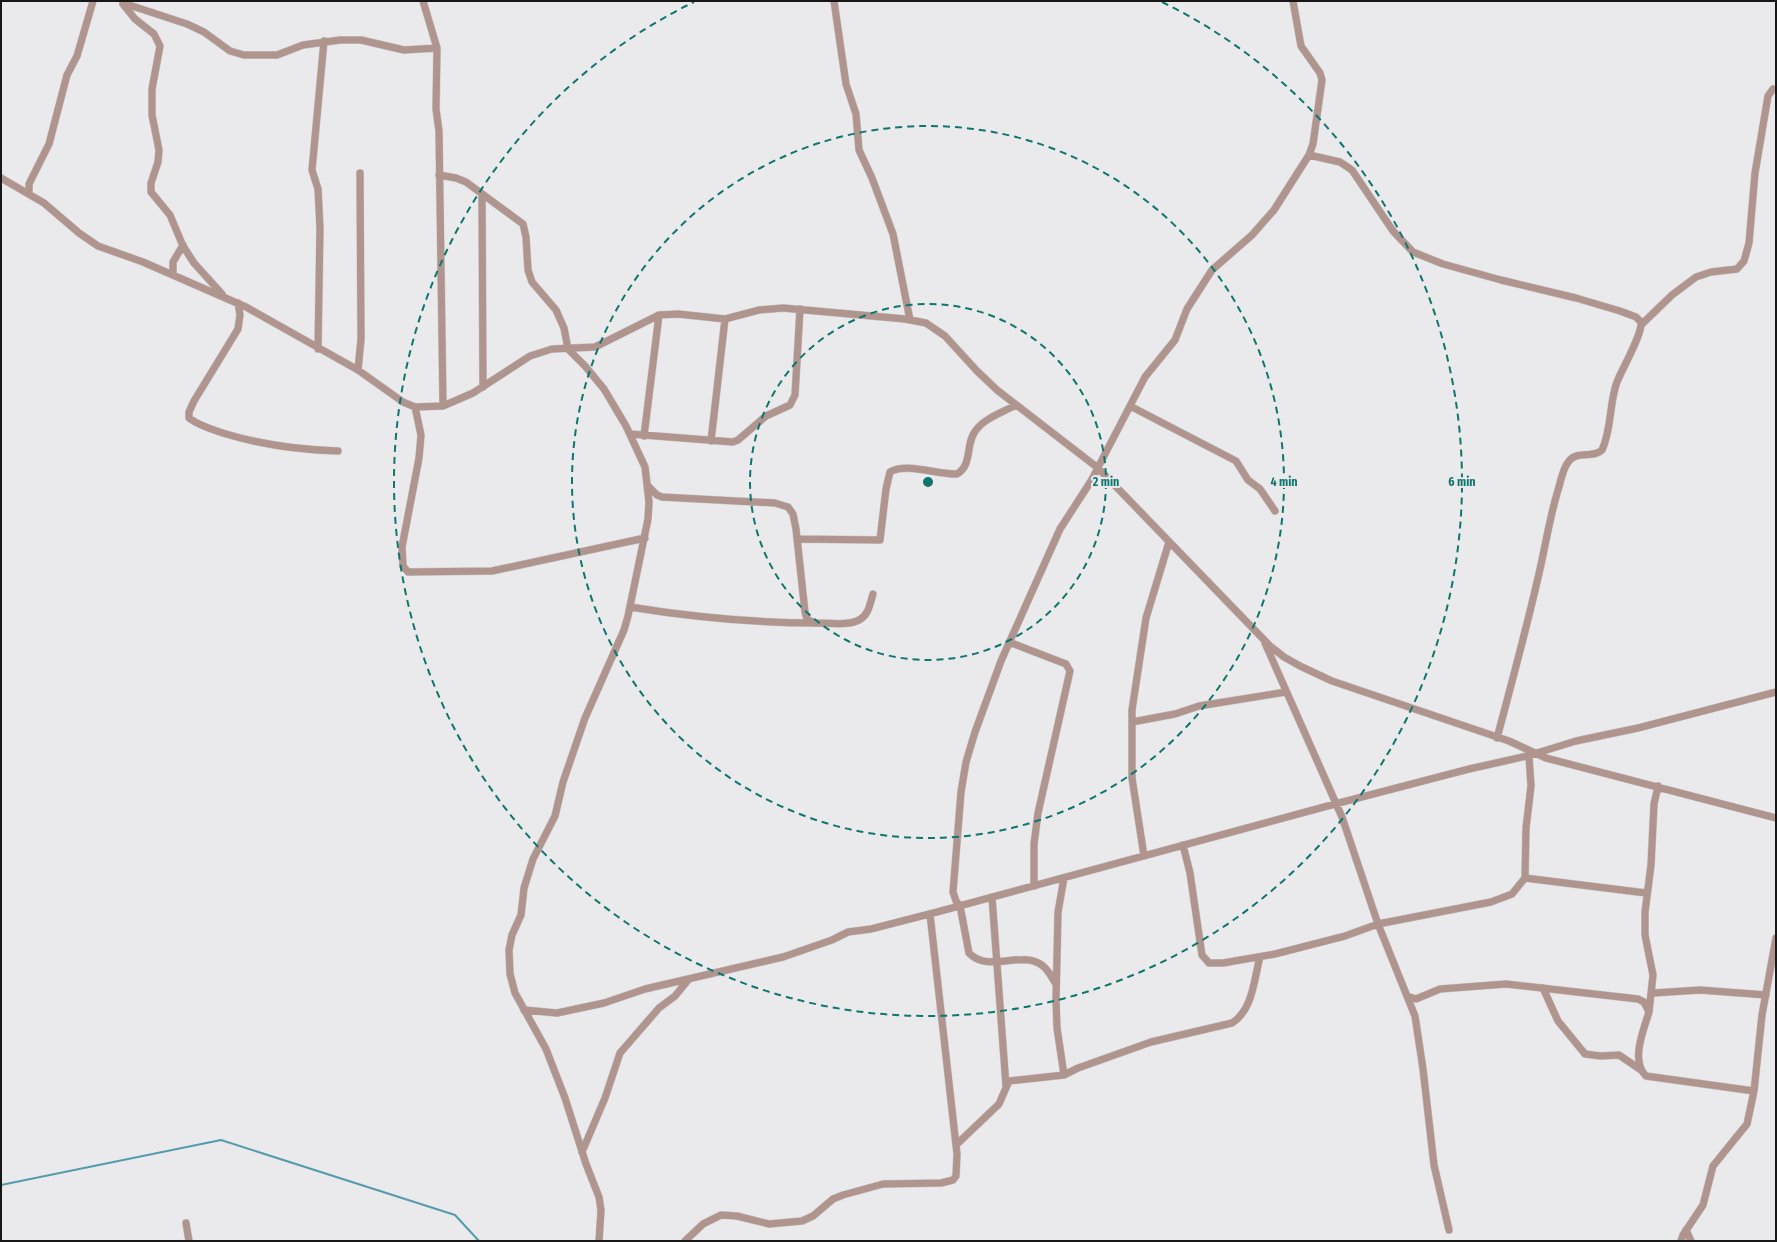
<svg xmlns="http://www.w3.org/2000/svg" width="1777" height="1242" viewBox="0 0 1777 1242" font-family="'Fira Sans Condensed',sans-serif">
<style>
.lines{fill:none;stroke-linecap:round;stroke-linejoin:round}
.stream{stroke:#549cac;stroke-width:2}
.street-casing{stroke:#c8c8cb;stroke-width:8}
.street{stroke:#b0958f;stroke-width:7}
.ring{fill:none;stroke:#0f766e;stroke-width:2;stroke-dasharray:7 5}
.centre{fill:#0f766e;stroke:#eaeaed;stroke-width:2}
.ring-label{font-size:12px;text-anchor:middle;font-weight:bold;fill:#0f766e;stroke:#eaeaed;stroke-width:4;stroke-linejoin:round;paint-order:stroke}
</style>
<rect width="100%" height="100%" fill="#eaeaed"/>
<g class="lines">
<path class="stream" d="M1 1185 221 1140 455 1215 479 1241"/>
<g class="street-casing">
<path id="street" d="M423 1 437 48 436 109 439 131 443 406
M834 1 846 84 856 114 859 150 872 178 893 234 910 320
M123 3 187 24 204 32 230 51 244 55H277L303 45 340 40H361L404 50 437 48
M123 4 135 19 154 34 160 46 152 89V115L159 150 158 162 151 183V192L170 215 183 246 194 263 222 294
M1309 155 1340 162 1352 170 1393 231 1413 252 1443 264 1501 280 1576 298 1620 311 1636 317 1641 322C1643 333 1622 369 1617 382 1609 403 1612 429 1602 450 1593 459 1577 450 1569 461 1563 468 1561 479 1559 487 1549 518 1545 550 1537 582 1525 634 1511 686 1497 738
M439 175 456 178 466 182 523 224 526 237 528 270 532 282 556 310 564 328 568 349 585 366 604 389 626 426 645 467 649 502 648 519 628 616 624 630 585 718 563 782 555 816 533 859 524 888 521 915 512 935 509 950 510 974 515 993 546 1049 565 1098 586 1164 599 1197 601 1210 599 1241
M1 178 44 203 79 233 98 246 143 262 246 307 358 370 403 402 415 407 443 406 473 393 530 356 552 349 595 347 659 315 678 314 725 319 759 310 783 308 905 319 926 323 945 336 977 371 997 390 1098 468 1270 646 1284 657 1300 666 1332 681 1509 741 1546 758 1776 818
M29 194V184L49 144 67 75 77 56 93 1
M482 196 483 387
M173 275V262L183 245
M238 303 240 315 238 329 194 401 189 412V418C199 426 214 430 226 434 263 445 299 450 338 451
M1642 324 1672 295 1696 277 1711 272 1737 269 1744 261 1749 243 1755 173 1768 96 1773 89
M318 349 320 228 318 189 312 170 324 41
M358 370 361 339 360 173
M1130 406 1236 461 1248 480 1260 489 1275 511
M415 407 421 435 419 458 402 547 403 566 408 572 492 571 645 538
M631 434 733 442 738 440 766 416 790 405 795 395 800 309
M644 436 659 315
M711 441 725 319
M648 486 657 495 662 497 775 503 788 507 793 514 796 529 805 612 807 619 814 623
M797 539 880 540 886 489 890 472C906 462 938 475 957 474 973 465 965 443 976 430 985 418 1003 412 1016 405
M630 607C692 617 754 623 817 623 830 623 847 626 859 620 869 615 870 603 873 594
M1009 642 1066 664 1070 671 1038 813 1034 844V886
M1265 643 1342 817 1378 924 1415 1016 1423 1069 1434 1165 1449 1230
M1132 722 1175 714 1199 706 1286 692
M1183 845 1190 873 1202 955 1209 963H1223L1275 954 1345 936 1378 924 1491 902 1512 894 1525 878 1526 828 1531 786 1529 756
M1144 856 1132 778V710L1146 618 1169 542
M1064 878 1058 912 1056 1000 1057 1028 1064 1075
M1525 878 1646 893
M992 897 1006 1086
M1056 984C1052 978 1049 971 1043 966 1022 949 989 974 969 953L960 906 956 901 953 892 961 792 966 762 975 732 1001 661 1060 529 1091 481 1145 377 1175 340 1187 309 1212 270 1252 235 1274 210 1309 155 1313 144 1322 80 1320 73 1301 46 1293 1
M1543 988 1558 1021 1585 1054 1601 1056 1619 1055 1641 1070
M1653 993 1700 990 1766 995
M1407 996 1416 999 1440 989 1506 984 1638 999 1644 1002 1649 1012C1644 1029 1630 1061 1646 1076L1754 1091
M524 1010 557 1013 604 1003 645 989 783 957 832 940 848 932 871 929 937 912 1335 804 1469 769 1527 756 1576 741 1638 728 1776 692
M1649 1012 1653 975 1645 935V912L1651 865 1654 804 1658 786
M956 1145 999 1104 1009 1081 1064 1075 1078 1068 1151 1042 1232 1023C1253 1010 1254 979 1260 957
M582 1152 605 1098 620 1053 659 1008 675 996 689 979
M186 1223 189 1241
M1686 1230 1691 1241
M685 1241 703 1224 721 1215 737 1216 769 1224 802 1221 813 1216 833 1199 843 1195 883 1184 941 1183 953 1180 956 1176 957 1154 930 914
M1681 1241 1683 1235 1703 1205 1713 1166 1747 1124 1754 1091 1762 1015 1776 938"/>
</g>
<use href="#street" class="street"/>
</g>
<g class="ring">
<circle cx="928" cy="482" r="178"/>
<circle cx="928" cy="482" r="356"/>
<path d="M1162 2A534 534 0 1 1 694 2"/>
</g>
<circle cx="928" cy="482" r="6" class="centre"/>
<g class="ring-label">
<text x="1106" y="486">2 min</text>
<text x="1284" y="486">4 min</text>
<text x="1462" y="486">6 min</text>
</g>
<rect width="1777" height="1242" fill="none" stroke="#171718" stroke-width="4"/>
</svg>
